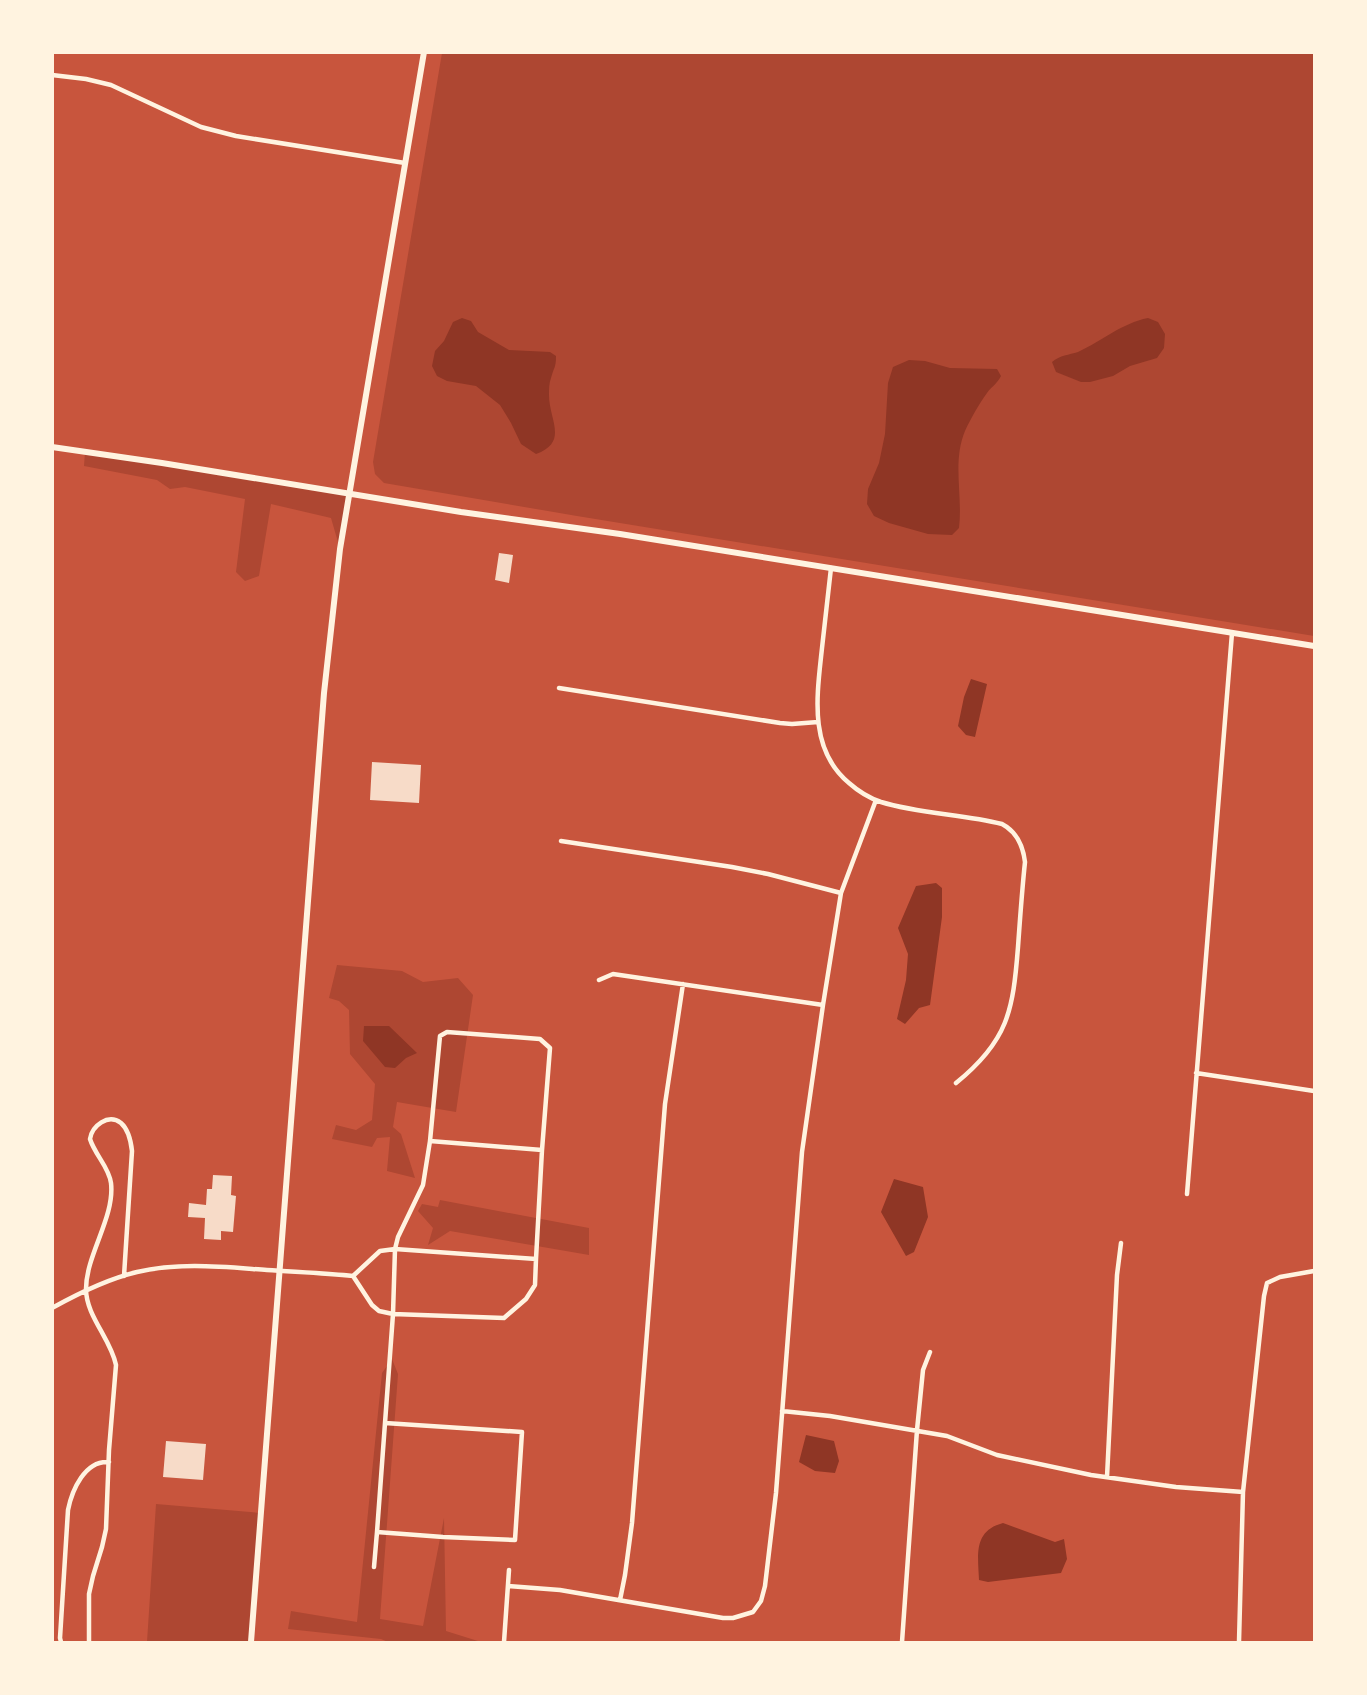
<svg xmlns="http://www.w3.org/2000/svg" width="1367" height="1695" viewBox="0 0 1367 1695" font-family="Manrope,sans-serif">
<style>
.green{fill:#ae4732}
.water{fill:#8f3625}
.building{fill:#f7dbc8}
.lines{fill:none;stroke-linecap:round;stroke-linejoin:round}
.minor{stroke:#fff3e0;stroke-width:4.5}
.secondary{stroke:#fff3e0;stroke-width:6}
</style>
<rect width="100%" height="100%" fill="#c8553d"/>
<path class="green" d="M442 53H1314V636L577 516 384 483 375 474 373 462Z
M85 452 349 493 340 549 331 518 271 504 259 576 245 581 236 572 245 499 185 487 170 489 157 480 84 466Z
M337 965 402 971 423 982 458 978 473 995 456 1112 397 1102 393 1127 401 1134 415 1178 387 1171 390 1137 377 1138 372 1147 332 1139 336 1125 356 1130 372 1120 375 1084 350 1054 349 1010 339 1001 329 998Z
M440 1200 589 1228V1255L450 1231 428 1245 433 1228 418 1211 422 1204 438 1207Z
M392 1359 398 1374 380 1619 423 1626 444 1518 446 1631 481 1642H388L381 1639 288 1629 291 1611 357 1622 382 1373Z
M156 1504 261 1513 251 1642H147Z"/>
<path class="water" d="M462 318 471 321 478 332 509 350 550 352 556 356C556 368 554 367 551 378 549 383 549 390 549 395 549 420 569 442 536 454L521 444 511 423 500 405 476 386 447 381 437 376 432 366 435 351 444 341 453 322Z
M1148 318 1158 322 1165 334 1164 348 1157 358 1130 366 1113 376 1090 382H1081L1056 372 1052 362C1060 355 1069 355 1078 352 1102 341 1122 323 1148 318Z
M909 360 925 361 950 368 997 369 1001 376C997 384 992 386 987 393 979 404 971 418 965 431 952 462 963 496 959 528L952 535 928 534 889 523 874 516 867 504 868 489 879 463 885 434 888 383 893 367Z
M971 679 987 684 975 737 966 735 958 726 964 697Z
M936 883 942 888V917L930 1005 919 1008 905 1024 897 1019 906 980 908 954 898 928 916 886Z
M364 1026H389L417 1053 406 1058 395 1068 385 1067 363 1041Z
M894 1179 923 1187 928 1217 914 1252 906 1256 881 1212Z
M806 1435 834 1441 839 1461 835 1473 815 1471 799 1462Z
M1003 1523 1055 1542 1064 1539 1067 1559 1061 1573 988 1582 979 1580C978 1555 973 1531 1003 1523Z"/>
<path class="building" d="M499 553 513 555 509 583 495 580Z
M372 762 421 765 419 803 370 800Z
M213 1175 232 1176 231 1195 236 1196 233 1232 221 1231V1240L204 1239 205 1218 188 1217 189 1203 206 1205 207 1189H212Z
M166 1441 206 1444 203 1480 163 1477Z"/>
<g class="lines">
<path class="minor" d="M52 75 86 79 111 85 201 127 236 136 405 163
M831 568C828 595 825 621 822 648 817 695 808 749 849 783 858 791 869 798 881 802 920 814 962 814 1002 824 1017 832 1023 845 1025 862 1022 890 1020 919 1018 947 1013 1011 1008 1041 956 1083
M559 688 780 723 792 724 818 722
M561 841 732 867 768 874 841 893
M599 980 613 974 823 1005
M1196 1073 1314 1091
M430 1141 440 1036 447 1032 540 1039 550 1048 542 1150
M1187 1194 1232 633
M52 1308C79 1293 107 1279 137 1272 180 1262 224 1267 267 1270 296 1272 325 1273 353 1276L380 1251 395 1249 536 1259 535 1285 526 1299 504 1318 393 1314 379 1311 372 1305 353 1276
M782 1411 830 1416 947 1436 997 1455 1091 1475 1176 1487 1243 1492
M385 1423 522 1432 515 1540 443 1537 377 1532 393 1314 395 1249 398 1237 423 1185 430 1141 542 1150 536 1259
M1107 1477 1117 1275 1121 1243
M374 1567 377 1532
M508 1586 560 1590 723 1618H733L753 1612 761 1601 765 1586 776 1493 802 1152 823 1005 841 893 876 800
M620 1600 625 1575 632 1523 665 1104 683 984
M61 1642 60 1638 68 1510C72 1490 85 1460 109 1462
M89 1642V1594L93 1576 102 1547 106 1529 109 1450 116 1365C111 1339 86 1316 86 1289 86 1255 115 1217 111 1183 109 1167 95 1155 90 1139 92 1126 108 1113 121 1123 129 1130 131 1142 132 1151L124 1276
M504 1642 509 1570
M902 1642 917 1430 923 1370 930 1352
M1239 1642 1243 1492 1264 1296 1267 1283 1280 1277 1314 1271"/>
<path class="secondary" d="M52 447 162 463 461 512 620 534 1314 646
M251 1642 324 693 340 549 424 52"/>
</g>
<rect width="1367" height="1695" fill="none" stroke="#fff3e0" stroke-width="108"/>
</svg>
